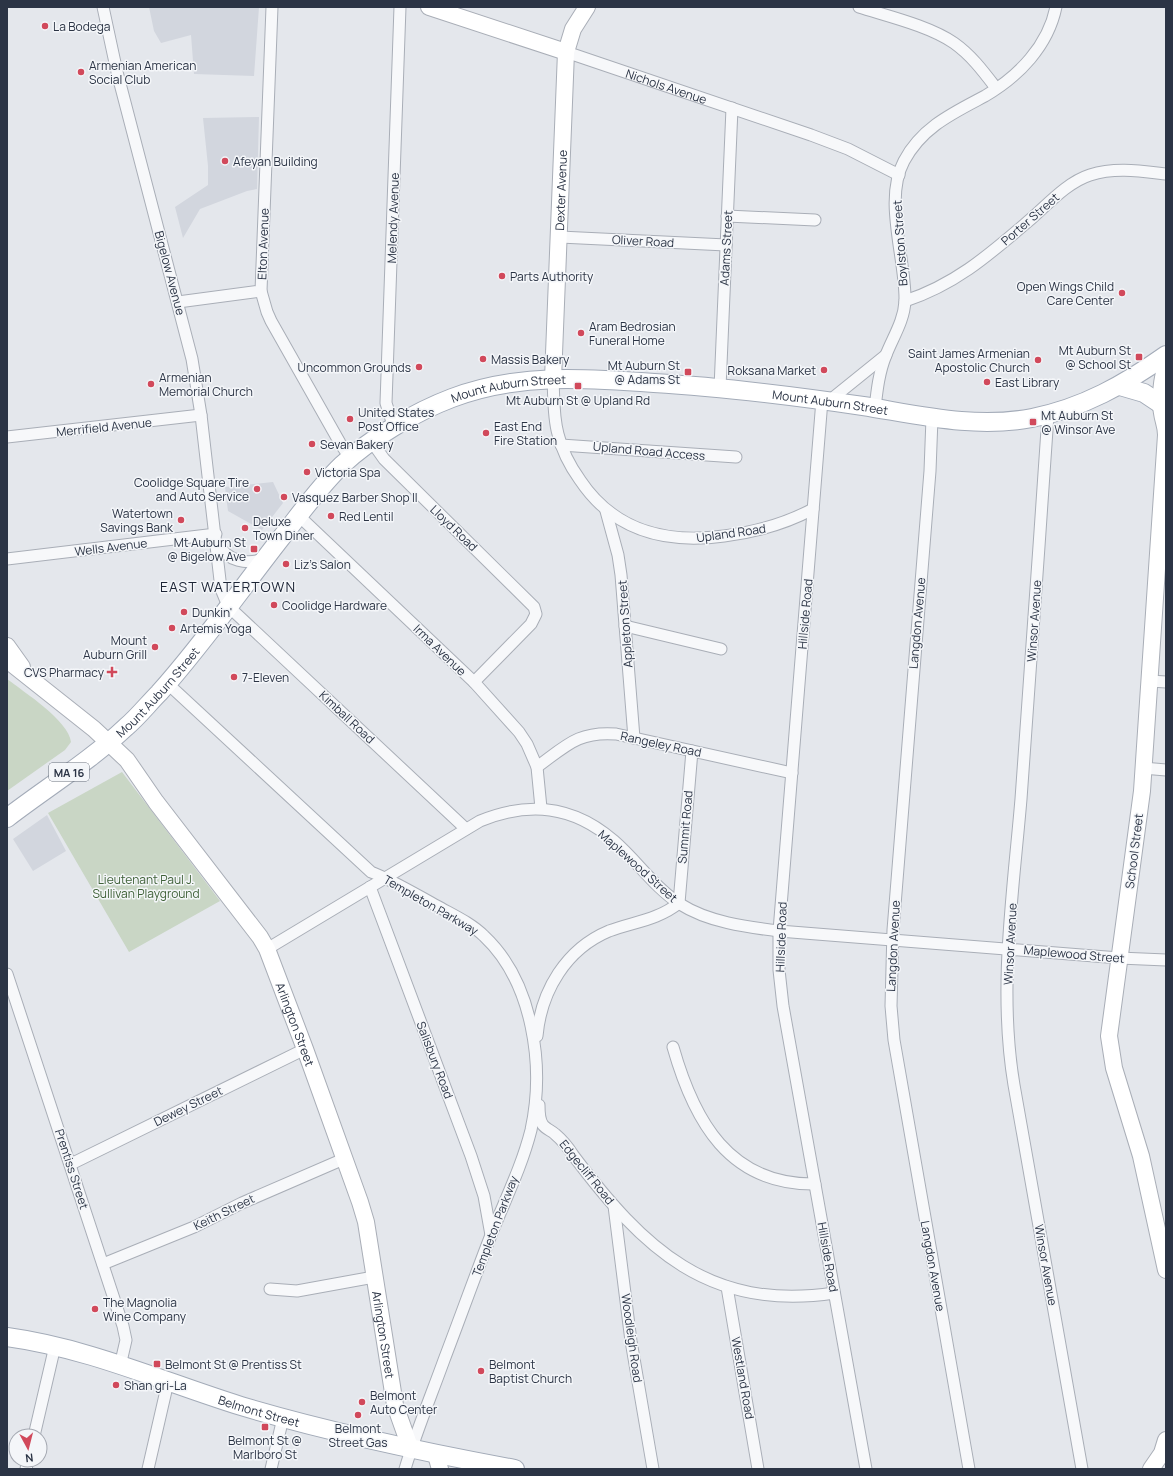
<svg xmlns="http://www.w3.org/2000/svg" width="1173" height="1476" viewBox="0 0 1173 1476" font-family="Manrope,sans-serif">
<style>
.built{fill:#d2d6de}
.green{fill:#c9d6c5}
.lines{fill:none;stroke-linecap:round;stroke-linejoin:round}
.street-casing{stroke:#a9aeb7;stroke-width:13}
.secondary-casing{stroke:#a9aeb7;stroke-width:18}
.primary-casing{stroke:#a3abb8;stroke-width:20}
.street{stroke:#f7f8fa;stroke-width:11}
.secondary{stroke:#fff;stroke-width:16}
.primary{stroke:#fff;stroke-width:18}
.poi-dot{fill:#d1495b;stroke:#f4f6f9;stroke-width:1.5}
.labels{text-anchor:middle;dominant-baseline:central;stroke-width:3;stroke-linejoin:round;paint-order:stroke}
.shield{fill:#f4f6f9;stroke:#676e7b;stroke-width:1}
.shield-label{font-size:11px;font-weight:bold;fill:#2b3445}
.poi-label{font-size:12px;fill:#2b3445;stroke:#f4f6f9;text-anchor:start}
.street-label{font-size:12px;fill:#2b3445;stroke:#f4f6f9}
.park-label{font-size:12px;fill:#3f6138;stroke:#f4f6f9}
.quarter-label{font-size:14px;letter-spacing:1px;fill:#1d2536;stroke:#f4f6f9}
</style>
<rect width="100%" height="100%" fill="#e4e7ec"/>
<path class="built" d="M149 7H259L254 76 194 74 191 35 161 43 154 31Z
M259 117 257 189 247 191 200 209 183 238 175 207 208 185V166L203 118Z
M273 482 283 503 262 530 228 511 225 487Z
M47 815 66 851 33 871 13 839Z"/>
<path class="green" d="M7 679C24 692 69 721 71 742L65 750 7 791Z
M122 772 220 901 129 952 48 813Z"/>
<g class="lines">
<g class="street-casing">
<g id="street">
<path d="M103 7 117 72 192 359 201 415 221 589 228 606 466 829"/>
<path d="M272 7 261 291 267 312 271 321 340 443 350 458"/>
<path d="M859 7C887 16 930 26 954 43 971 55 983 71 996 88"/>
<path id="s1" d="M566 52 811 135 848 149 899 175"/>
<path d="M727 216 815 220"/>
<path d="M560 237 726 245"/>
<path d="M905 301C957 284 991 253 1032 218 1049 203 1068 182 1090 175 1115 167 1140 171 1166 174"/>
<path d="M178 302 261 291"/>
<path d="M553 379C554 397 553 416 558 434 562 451 570 466 580 480 614 531 665 544 724 536 756 532 785 524 813 509"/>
<path d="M720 388 732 108"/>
<path d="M822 400 779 931V970L783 1006 866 1469"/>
<path d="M829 401 886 355"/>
<path d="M875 408C877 390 879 372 886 355 893 337 904 321 905 301 906 259 883 200 904 161 922 127 953 113 985 96 1019 76 1048 46 1056 7"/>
<path d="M1048 415C1039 543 1031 671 1021 799 1013 894 998 990 1014 1085L1082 1469"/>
<path d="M932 418 930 471 893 930 891 1006 894 1040 969 1469"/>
<path d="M394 428 386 403 400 7"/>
<path d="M7 437 201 415"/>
<path d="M372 442 384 459 534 607 536 614 531 624 474 682"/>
<path d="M561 445 736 457"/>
<path d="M606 511 618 555 621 575 634 738"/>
<path d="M299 516 474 682 519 732 527 744 537 767 541 808"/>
<path d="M217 543C227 561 247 566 266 558"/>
<path d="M7 559 216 534"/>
<path d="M625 626 721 649"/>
<path d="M1150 681 1166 682"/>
<path d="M167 683 371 872C394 881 415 894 437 906 453 915 471 923 484 936 533 982 545 1066 531 1130 522 1166 505 1200 491 1235 475 1276 460 1318 444 1360 431 1396 416 1432 405 1469"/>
<path d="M537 767C566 746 578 731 616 734L792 773"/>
<path d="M1143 768 1166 770"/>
<path d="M370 887 471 1156 484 1196 491 1235"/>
<path d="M267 949 480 821C529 801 573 805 614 841 637 861 654 887 680 904 708 922 746 927 779 931L1119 958 1166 960"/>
<path d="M7 974 123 1326 126 1340 120 1366"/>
<path d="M537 1036C541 991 566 949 609 931 633 922 658 920 679 903L692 751"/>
<path d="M673 1047C694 1121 729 1185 815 1184"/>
<path d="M539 1105C539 1112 539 1120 543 1125 546 1129 552 1131 555 1134 562 1140 568 1147 573 1155 643 1248 709 1312 834 1293"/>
<path d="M71 1164 305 1049"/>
<path d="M614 1206 631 1341 653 1469"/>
<path d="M103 1264 194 1227 242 1203 346 1158"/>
<path d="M727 1287 758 1469"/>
<path d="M270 1289 297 1291 374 1277"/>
<path d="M34 1436 55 1346"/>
<path d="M26 1469 28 1460"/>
<path d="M148 1469 168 1382"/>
<path d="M271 1469 283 1418"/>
</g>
</g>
<g class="secondary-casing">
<g id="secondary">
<path d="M429 7 566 52"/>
<path d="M1166 366C1162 377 1159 401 1162 413 1163 421 1166 426 1166 435L1142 791 1109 1036 1114 1068 1141 1156 1166 1270"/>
<path id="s2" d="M553 379 566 52 573 29 587 7"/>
<path d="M7 646 22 667"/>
<path id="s3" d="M7 660 94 729 127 760 156 802 260 937 267 949 305 1049 360 1202 366 1222 395 1405 411 1450"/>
<path d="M436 1455 440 1469"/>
<path d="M1151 1469 1162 1453 1166 1440"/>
</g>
</g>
<g class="primary-casing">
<g id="primary">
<path d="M1120 386 1144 393 1162 405"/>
<path id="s4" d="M7 818C46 788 90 761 126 727 138 717 148 704 159 693 203 644 241 589 281 538 301 513 319 487 342 465 371 438 415 412 452 398 517 373 586 378 654 383 724 387 794 396 863 406 919 415 975 429 1032 418 1083 408 1125 384 1166 355"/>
<path id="s5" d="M7 1337C88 1348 164 1382 241 1406 331 1433 423 1452 515 1469"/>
</g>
</g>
<use href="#street" class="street"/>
<use href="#secondary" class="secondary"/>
<use href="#primary" class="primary"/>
</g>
<g class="poi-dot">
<circle cx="45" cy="26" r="4"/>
<circle cx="81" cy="72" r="4"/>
<circle cx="225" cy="161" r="4"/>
<circle cx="502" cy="276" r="4"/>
<circle cx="1122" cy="293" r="4"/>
<circle cx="581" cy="333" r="4"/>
<rect x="1135" y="353" width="8" height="8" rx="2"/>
<circle cx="483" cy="359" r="4"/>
<circle cx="1038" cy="360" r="4"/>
<circle cx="419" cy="367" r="4"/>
<circle cx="824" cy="370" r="4"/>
<rect x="684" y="368" width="8" height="8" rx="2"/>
<circle cx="987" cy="382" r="4"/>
<circle cx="151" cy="384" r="4"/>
<rect x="574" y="382" width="8" height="8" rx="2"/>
<circle cx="350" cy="419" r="4"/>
<rect x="1029" y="418" width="8" height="8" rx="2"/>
<circle cx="486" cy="433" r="4"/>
<circle cx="312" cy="444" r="4"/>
<circle cx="307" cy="472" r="4"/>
<circle cx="257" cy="489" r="4"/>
<circle cx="284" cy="497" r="4"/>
<circle cx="331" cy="516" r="4"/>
<circle cx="181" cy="520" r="4"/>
<circle cx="245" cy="528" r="4"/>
<rect x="250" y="545" width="8" height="8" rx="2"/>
<circle cx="286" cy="564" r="4"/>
<circle cx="274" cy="605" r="4"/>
<circle cx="184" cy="612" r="4"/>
<circle cx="172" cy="628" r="4"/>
<circle cx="155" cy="647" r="4"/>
<path d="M110 666h4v4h4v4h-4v4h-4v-4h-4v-4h4z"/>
<circle cx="234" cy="677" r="4"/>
<circle cx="95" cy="1309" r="4"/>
<rect x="153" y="1360" width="8" height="8" rx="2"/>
<circle cx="481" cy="1371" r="4"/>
<circle cx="116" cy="1385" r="4"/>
<circle cx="362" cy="1402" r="4"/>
<circle cx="358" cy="1415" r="4"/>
<rect x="261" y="1423" width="8" height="8" rx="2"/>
</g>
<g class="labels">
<rect class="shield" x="49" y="763" width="40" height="18" rx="3"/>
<g class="shield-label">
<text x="69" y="772">MA 16</text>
</g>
<g class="poi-label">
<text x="53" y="26">La Bodega</text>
<text x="89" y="65">Armenian American<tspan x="89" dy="14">Social Club</tspan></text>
<text x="233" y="161">Afeyan Building</text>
<text x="510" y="276">Parts Authority</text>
<text x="1114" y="286" text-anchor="end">Open Wings Child<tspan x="1114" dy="14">Care Center</tspan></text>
<text x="589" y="326">Aram Bedrosian<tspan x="589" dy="14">Funeral Home</tspan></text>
<text x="1131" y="350" text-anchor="end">Mt Auburn St<tspan x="1131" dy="14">@ School St</tspan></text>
<text x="1030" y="353" text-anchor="end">Saint James Armenian<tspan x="1030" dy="14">Apostolic Church</tspan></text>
<text x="491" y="359">Massis Bakery</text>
<text x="680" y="365" text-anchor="end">Mt Auburn St<tspan x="680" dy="14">@ Adams St</tspan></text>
<text x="411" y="367" text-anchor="end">Uncommon Grounds</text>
<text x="816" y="370" text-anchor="end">Roksana Market</text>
<text x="159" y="377">Armenian<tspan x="159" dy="14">Memorial Church</tspan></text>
<text x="995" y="382">East Library</text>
<text x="578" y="400" text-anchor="middle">Mt Auburn St @ Upland Rd</text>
<text x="358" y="412">United States<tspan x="358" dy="14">Post Office</tspan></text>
<text x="1041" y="415">Mt Auburn St<tspan x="1041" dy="14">@ Winsor Ave</tspan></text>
<text x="494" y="426">East End<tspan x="494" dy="14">Fire Station</tspan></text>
<text x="320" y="444">Sevan Bakery</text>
<text x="315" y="472">Victoria Spa</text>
<text x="249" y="482" text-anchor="end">Coolidge Square Tire<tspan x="249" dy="14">and Auto Service</tspan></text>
<text x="292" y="497">Vasquez Barber Shop II</text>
<text x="173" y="513" text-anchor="end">Watertown<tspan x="173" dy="14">Savings Bank</tspan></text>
<text x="339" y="516">Red Lentil</text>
<text x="253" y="521">Deluxe<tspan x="253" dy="14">Town Diner</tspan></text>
<text x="246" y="542" text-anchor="end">Mt Auburn St<tspan x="246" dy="14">@ Bigelow Ave</tspan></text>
<text x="294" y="564">Liz's Salon</text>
<text x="282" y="605">Coolidge Hardware</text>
<text x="192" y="612">Dunkin'</text>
<text x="180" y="628">Artemis Yoga</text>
<text x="147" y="640" text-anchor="end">Mount<tspan x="147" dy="14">Auburn Grill</tspan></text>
<text x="104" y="672" text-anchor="end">CVS Pharmacy</text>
<text x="242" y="677">7-Eleven</text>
<text x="103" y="1302">The Magnolia<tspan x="103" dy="14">Wine Company</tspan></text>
<text x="165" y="1364">Belmont St @ Prentiss St</text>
<text x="489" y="1364">Belmont<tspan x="489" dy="14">Baptist Church</tspan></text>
<text x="124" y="1385">Shan gri-La</text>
<text x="370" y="1395">Belmont<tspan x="370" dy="14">Auto Center</tspan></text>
<text x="358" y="1428" text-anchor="middle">Belmont<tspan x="358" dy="14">Street Gas</tspan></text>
<text x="265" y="1440" text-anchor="middle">Belmont St @<tspan x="265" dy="14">Marlboro St</tspan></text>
</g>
<g class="street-label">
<text stroke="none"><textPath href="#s1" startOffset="106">Nichols Avenue</textPath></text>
<text stroke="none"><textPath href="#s2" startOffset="189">Dexter Avenue</textPath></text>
<text transform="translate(393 218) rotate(-88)">Melendy Avenue</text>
<text transform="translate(1030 219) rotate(-41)">Porter Street</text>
<text transform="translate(643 241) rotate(3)">Oliver Road</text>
<text transform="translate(900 243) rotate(-94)">Boylston Street</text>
<text transform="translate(263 244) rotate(-88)">Elton Avenue</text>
<text transform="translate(726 248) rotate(-87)">Adams Street</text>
<text transform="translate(170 273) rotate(75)">Bigelow Avenue</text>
<text stroke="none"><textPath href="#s4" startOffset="677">Mount Auburn Street</textPath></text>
<text stroke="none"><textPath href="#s4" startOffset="1001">Mount Auburn Street</textPath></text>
<text transform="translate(104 427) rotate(-6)">Merrifield Avenue</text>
<text transform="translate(649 451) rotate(5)">Upland Road Access</text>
<text transform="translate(454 528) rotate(44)">Lloyd Road</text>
<text transform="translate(731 533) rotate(-8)">Upland Road</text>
<text transform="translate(111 547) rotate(-7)">Wells Avenue</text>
<text transform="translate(805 614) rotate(-85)">Hillside Road</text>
<text transform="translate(1034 621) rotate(-86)">Winsor Avenue</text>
<text transform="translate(917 623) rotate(-85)">Langdon Avenue</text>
<text transform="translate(625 624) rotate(-94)">Appleton Street</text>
<text transform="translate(440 650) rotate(44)">Irma Avenue</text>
<text stroke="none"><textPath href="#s4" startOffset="197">Mount Auburn Street</textPath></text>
<text transform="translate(347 717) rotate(43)">Kimball Road</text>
<text transform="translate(661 744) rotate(12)">Rangeley Road</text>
<text transform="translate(685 827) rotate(-85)">Summit Road</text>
<text transform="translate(1134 851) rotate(-83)">School Street</text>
<text transform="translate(638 866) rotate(42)">Maplewood Street</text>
<text transform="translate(431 905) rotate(30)">Templeton Parkway</text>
<text transform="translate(781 937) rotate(-88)">Hillside Road</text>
<text transform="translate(1010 944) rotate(-87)">Winsor Avenue</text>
<text transform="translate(893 946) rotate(-87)">Langdon Avenue</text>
<text transform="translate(1074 954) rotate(5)">Maplewood Street</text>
<text stroke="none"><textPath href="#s3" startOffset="472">Arlington Street</textPath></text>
<text transform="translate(435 1060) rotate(69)">Salisbury Road</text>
<text transform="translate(188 1106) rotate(-26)">Dewey Street</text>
<text transform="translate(72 1169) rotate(72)">Prentiss Street</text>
<text transform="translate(587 1172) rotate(51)">Edgecliff Road</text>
<text transform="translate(224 1212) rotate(-26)">Keith Street</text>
<text transform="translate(495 1226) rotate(-69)">Templeton Parkway</text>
<text transform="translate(828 1257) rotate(80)">Hillside Road</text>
<text transform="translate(1046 1265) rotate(80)">Winsor Avenue</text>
<text transform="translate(933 1266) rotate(80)">Langdon Avenue</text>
<text stroke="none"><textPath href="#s3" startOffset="796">Arlington Street</textPath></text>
<text transform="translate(632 1338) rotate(82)">Woodleigh Road</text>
<text transform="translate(743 1378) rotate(80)">Westland Road</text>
<text stroke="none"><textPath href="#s5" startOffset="263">Belmont Street</textPath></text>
</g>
<g class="park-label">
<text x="146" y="879">Lieutenant Paul J.<tspan x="146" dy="14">Sullivan Playground</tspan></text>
</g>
<g class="quarter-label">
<text x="228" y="586">EAST WATERTOWN</text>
</g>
</g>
<rect width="1173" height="1476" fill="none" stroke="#2b3445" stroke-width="16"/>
<g transform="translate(28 1448) rotate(173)"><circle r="19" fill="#f4f6f9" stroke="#a4a8b1"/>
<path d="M0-3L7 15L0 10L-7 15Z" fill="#d1495b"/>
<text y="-6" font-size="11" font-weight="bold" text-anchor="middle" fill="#2b3445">N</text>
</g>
</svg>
